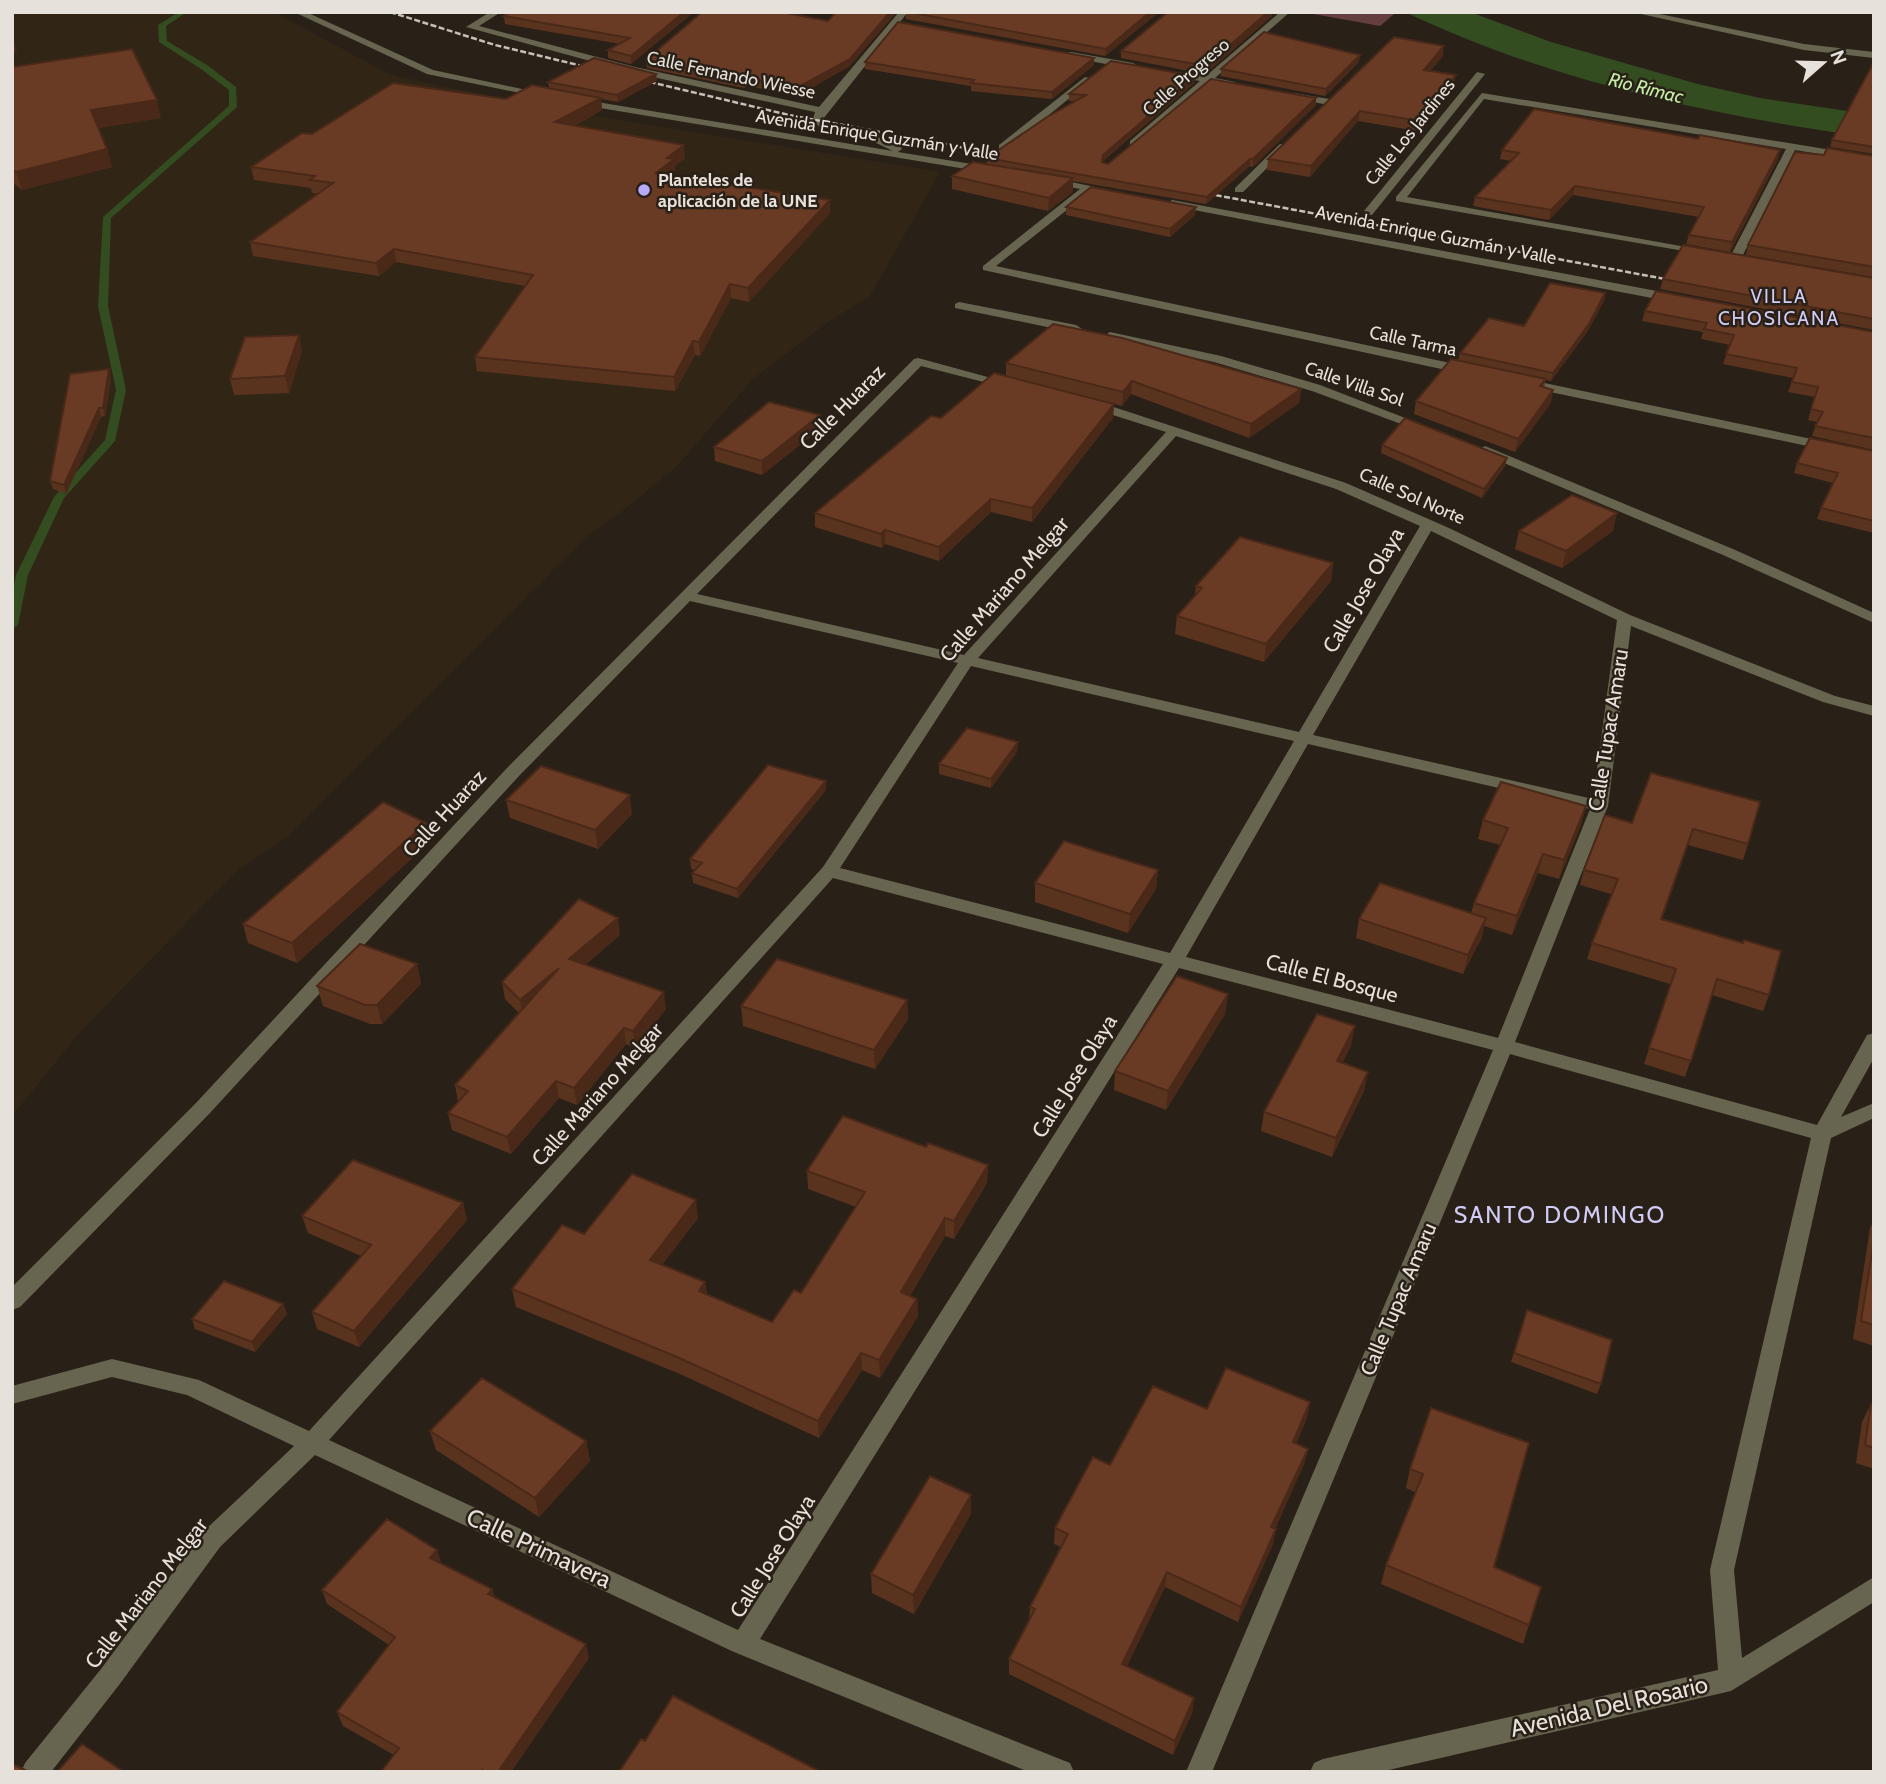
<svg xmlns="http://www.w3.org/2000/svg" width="1886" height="1784" viewBox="0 0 1886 1784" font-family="Cabin,sans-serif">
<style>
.built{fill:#312616}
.green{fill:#643e40}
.water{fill:#334c20}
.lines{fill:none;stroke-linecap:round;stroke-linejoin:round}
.stream{fill:#334c20;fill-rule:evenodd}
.minor{fill:#67654f;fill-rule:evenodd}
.rail-far1{stroke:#c6c0b9;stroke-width:2.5;stroke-dasharray:6 2.5;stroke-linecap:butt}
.rail{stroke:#c6c0b9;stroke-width:4.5;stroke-dasharray:8 4.5;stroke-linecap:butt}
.wall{fill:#5a331f}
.shaded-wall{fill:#4a2919}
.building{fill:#693b24;stroke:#4a2919;stroke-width:2}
.poi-dot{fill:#b6abf8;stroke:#292117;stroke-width:2.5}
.labels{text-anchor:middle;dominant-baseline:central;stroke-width:5;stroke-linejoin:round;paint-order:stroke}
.far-street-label{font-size:18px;fill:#e7e1db;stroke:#292117}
.far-poi-label{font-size:18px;font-weight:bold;fill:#e7e1db;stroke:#292117;text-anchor:start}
.far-water-label{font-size:19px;font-style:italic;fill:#c3eda5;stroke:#292117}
.far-neighbourhood-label{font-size:19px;letter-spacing:2px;fill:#d1ccf7;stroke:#292117}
.street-label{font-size:21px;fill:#e7e1db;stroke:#292117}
.neighbourhood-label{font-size:23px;letter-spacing:2px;fill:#d1ccf7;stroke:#292117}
.near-street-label{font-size:24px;fill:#e7e1db;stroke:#292117}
</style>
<rect width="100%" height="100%" fill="#292117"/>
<path class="built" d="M12 12H274L387 73 425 83 601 117 940 172 870 296 828 322 753 379 677 466 625 509 587 536 286 838 238 870 81 1031 12 1116Z"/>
<path class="green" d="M1387 12 1394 14 1380 26 1308 13Z"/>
<path class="water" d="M1405 12H1470L1551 42 1698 84 1760 98 1874 115V138C1713 116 1552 82 1405 12Z"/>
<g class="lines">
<path class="stream" d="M179 12H187L166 26 167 41 207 65 236 87 237 107 111 218 108 306 126 390 115 441 64 498 28 575 18 625 12 629V595L16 575 54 497 105 440 116 390 98 306 103 217 229 106V90L201 69 159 42 158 25Z"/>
<path class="minor" d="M294 12H306L433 70 550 95 545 98 427 74Z
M490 12H501L479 26 635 67 819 107 899 12H908L823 119 828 124 882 138 901 147 902 149 898 152 990 167 995 170 990 173 576 104V100L579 99 893 151 874 142 820 128 813 119 815 112 634 73 466 27Z
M1280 12H1290L1215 78 1235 82V86L1209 83 1138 145H1130V141L1200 81 1167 75V71L1206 76Z
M1632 12H1650L1804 44 1874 52V58L1804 50Z
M1071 52 1133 63 1138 66 1133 69 1068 57V53Z
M1477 72 1485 74 1372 215H1364V211Z
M1085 77 1093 79 1007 149H999V145Z
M1294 93 1329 99 1334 102 1329 105 1291 98V94Z
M1482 93 1874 157V163L1795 150 1741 259 1735 262 1729 259 1786 149 1484 99 1407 197 1703 250 1707 251V255L1396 201V197Z
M1280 144 1289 146 1243 192H1235V188Z
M1052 178 1119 192 1114 195 1091 191 996 266 1469 367 1475 371 1469 375 983 270V266L1080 189 1048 183V179Z
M1172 200 1678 295 1684 299 1678 303 1168 205 1167 203Z
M959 302 1076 325 1082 329 1076 333 955 308V304Z
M1110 332 1221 356 1320 385 1431 428 1430 431H1420L1312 391 1214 362 1106 339 1104 336Z
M918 358 1017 385 1011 389 921 366 697 594 964 655 1166 432 1088 407 1086 404 1092 400 1346 483 1449 528 1630 615 1835 696 1874 706V716L1823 702 1631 626 1608 806 1515 1042 1817 1125 1867 1035 1874 1033V1058L1841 1117 1874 1103V1118L1831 1138 1734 1570 1742 1658 1874 1577V1602L1731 1691 1380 1772H1310L1314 1763 1323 1759 1718 1670 1710 1570 1811 1138 1510 1054 1212 1772H1186L1493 1050 1179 968 760 1639 1070 1763 1074 1772H1029L734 1652 315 1455 220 1547 119 1685 51 1772H21L25 1763 101 1669 204 1531 294 1446 187 1395 112 1377 12 1404V1386L112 1359 199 1380 309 1431 823 867 958 663 690 601 519 776 210 1113 20 1307 12 1310V1287L196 1103 507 768 914 359ZM1176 436 1336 489 1420 526 1299 732 978 658ZM1431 531 1617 620 1593 799 1313 735ZM971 666 1294 741 1170 953 840 868ZM1308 744 1590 809 1498 1038 1186 957ZM833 878 1163 964 738 1630 329 1440Z
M1521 378 1874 452V460L1517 385V379Z
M1485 446 1733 549 1874 613V623L1723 555 1480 453 1478 450Z"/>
<path class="rail-far1" d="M390 12 495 45 599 70
M633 78 789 115 1014 157
M1199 192 1681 282"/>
<path class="rail" d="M1678 281 1681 282"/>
</g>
<path class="wall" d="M694 12 631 64 608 58V50L620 44 505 24 504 16Z
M906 12H1159L1105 56 906 19Z
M1168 12H1272V16L1205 74 1121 58V51Z
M1360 55 1359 62 1325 96 1221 76V69Z
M1443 56 1430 71 1454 85 1417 131 1358 121 1310 177 1267 170 1268 159Z
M1094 58V65L1052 99 971 91V86L865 69V62Z
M646 60 850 66 797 96 748 86 744 88 647 68Z
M1874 62V154L1830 147 1832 140Z
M12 67 161 118 98 128 107 149 112 167 22 190 12 182Z
M656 74 657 81 618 102 601 99 602 110 574 126 685 158 675 166V172L671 175 830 200V213L749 302 731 298 700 356 695 355 675 391 477 371 475 357 525 286 396 262 379 276 253 256 250 242 319 194 312 193 311 188 254 180 251 167 312 134 506 99 549 88 548 82Z
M1194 83 1102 162 1108 164 1316 98V105L1253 167 1250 166 1206 204 1073 181V192L1048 211 952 189V176L987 164V158L1075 101H1069V94Z
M1502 150 1778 159 1730 252 1686 244 1689 235 1699 217 1573 195 1549 220 1473 206 1475 197 1511 161 1500 159Z
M1824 155 1874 156V277L1746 255 1748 245Z
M1066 207 1195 215 1170 237 1066 215Z
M1874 278V330L1660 289 1663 279Z
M1605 293 1604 301 1587 332 1551 381 1546 380 1544 387 1551 403 1515 452 1414 414 1416 401 1458 360 1460 353Z
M1645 311 1874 332V450L1812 436 1817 422 1808 420 1815 397 1788 392 1793 378 1723 364 1730 345 1701 339 1703 332 1642 321Z
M302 351 289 393 234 395 230 379Z
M1006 363 1301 389 1299 403 1249 438 1131 394 1122 406 1006 376Z
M111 378 105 416 101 417 66 494 53 489 50 481Z
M1114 404 1113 418 1032 522 991 512 939 561 885 544 882 548 815 527V513L941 418Z
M820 429 762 475 715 461 714 447Z
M1382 445 1507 458 1505 466 1482 498 1381 453Z
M1874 451V533L1817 519 1821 508 1833 483 1794 473 1797 463Z
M1519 531H1613L1562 568 1515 549Z
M1333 563 1331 581 1264 662 1175 634 1177 616 1195 595 1196 586Z
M1018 742 1017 752 991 788 939 774V764Z
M1651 773 1748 844 1743 860 1688 845 1662 919 1769 995 1763 1011 1712 995 1685 1077 1644 1064 1670 984 1587 959 1592 943 1611 894 1580 885 1584 870 1632 823Z
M826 790 738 898 693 883 692 873 695 870 691 869 690 859Z
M506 800 632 814 598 849 510 818Z
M1483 820 1581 825 1559 879 1538 873 1512 935 1484 926 1482 937 1463 974 1356 938 1359 919 1471 913 1474 903 1500 845 1478 839Z
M430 842 297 963 248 943 243 924Z
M1158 870 1156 889 1128 933 1035 902V883Z
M620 935 585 965 666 1009 635 1048 626 1044 577 1105 559 1098 511 1154 452 1130 448 1113 458 1102 455 1085 519 1013 505 999 502 982Z
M417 964 421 984 382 1024H370L323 1006 317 986Z
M1228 994 1225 1014 1166 1110 1114 1090 1115 1071Z
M907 1000 908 1019 875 1069 743 1026 741 1006Z
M1351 1046 1342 1063 1368 1072 1364 1091 1332 1157 1261 1131 1264 1112Z
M926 1147 988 1165 987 1183 954 1239 945 1236 910 1296 917 1299 918 1316 880 1378 862 1370 819 1438 680 1374 516 1307 512 1289 584 1234 698 1218 662 1265 705 1282 707 1294 772 1322 801 1293 856 1207 808 1189 807 1171Z
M463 1203 467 1220 359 1347 317 1329 312 1312 361 1256 308 1233 302 1216Z
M1874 1220V1346L1853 1339 1870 1228Z
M283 1304 287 1314 255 1352 195 1329 192 1319Z
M1527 1310 1601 1384 1597 1394 1511 1362Z
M1871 1404 1874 1405V1469L1856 1463 1862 1422Z
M1431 1408 1494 1567 1529 1625 1523 1644 1381 1584 1386 1565 1415 1492 1406 1488 1410 1469Z
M1207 1409 1307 1418 1296 1444 1308 1449 1304 1464 1275 1529 1273 1544 1238 1622 1165 1587 1127 1666 1194 1698 1192 1713 1173 1755 1009 1674V1659L1029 1621 1030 1607 1061 1547 1054 1544 1055 1528Z
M430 1431 586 1441 590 1461 539 1517 436 1450Z
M971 1514 914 1614 872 1593 871 1574Z
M437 1550 441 1563 492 1589 494 1598 589 1658 511 1772H381L394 1755 343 1726 337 1712 389 1645 327 1604 322 1590Z"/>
<path class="shaded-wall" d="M684 12H694L631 64V56Z
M890 12H897L850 66 797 96V88Z
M1150 12H1159L1105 56 1106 49Z
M1268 12H1272V16L1205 74 1206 66Z
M12 34 17 51 12 54Z
M1444 46 1443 56 1422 80 1424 70Z
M1360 55 1359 62 1325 96 1326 89Z
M1094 58V65L1052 99V92Z
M656 74 657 81 618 102 617 95Z
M1456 75 1454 85 1417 131 1419 121Z
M1195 76 1194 83 1102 162 1103 155Z
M748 78V86L744 88V80Z
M601 98 602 110 556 135 555 122Z
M1316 98V105L1253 167V159Z
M157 100 161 118 96 128 91 110Z
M1360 111 1358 121 1310 177 1311 166Z
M684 145 685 158 675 166V172L657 186 656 173 667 158Z
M107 149 112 167 22 190 16 172Z
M1780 150 1778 159 1730 252 1732 242Z
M1250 159V166L1206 204 1207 197Z
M1073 178V192L1048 211 1049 198Z
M1575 186 1573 195 1549 220 1551 210Z
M830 200V213L749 302 748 288Z
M1196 207 1195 215 1170 237V229Z
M394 249 396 262 379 276 376 263Z
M730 284 731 298 700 356 699 342Z
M1605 293 1604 301 1587 332 1551 381 1553 373Z
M299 335 302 351 289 393 285 376Z
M693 341 695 355 675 391 674 377Z
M109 369 111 378 105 416 103 408Z
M1132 381 1131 394 1122 406 1123 392Z
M1301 389 1299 403 1249 438 1251 424Z
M1553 390 1551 403 1515 452 1518 439Z
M1114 404 1113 418 1032 522V508Z
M99 408 101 417 66 494 64 485Z
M820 415V429L762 475V461Z
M1507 458 1505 466 1482 498 1484 489Z
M991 499V512L939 561V547Z
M1617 513 1613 531 1562 568 1566 551Z
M885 530V544L882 548 881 534Z
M1333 563 1331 581 1264 662 1266 644Z
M1018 742 1017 752 991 788V779Z
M826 781V790L738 898 737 889Z
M630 795 632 814 598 849 595 830Z
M1586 806 1581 825 1559 879 1564 860Z
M426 823 430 842 297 963 292 943Z
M1543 854 1538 873 1512 935 1517 916Z
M1158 870 1156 889 1128 933 1130 914Z
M618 918 620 935 572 976 569 959Z
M1486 918 1482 937 1463 974 1468 955Z
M417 964 421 984 382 1024 377 1005Z
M559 968 523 1017 520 1000Z
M664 992 666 1009 635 1048 633 1031Z
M1228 994 1225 1014 1166 1110 1168 1091Z
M907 1000 908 1019 875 1069 874 1050Z
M1355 1026 1351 1046 1333 1080 1337 1061Z
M624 1028 626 1044 577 1105 574 1088Z
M1368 1072 1364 1091 1332 1157 1336 1138Z
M556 1081 559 1098 511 1154 507 1137Z
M988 1165 987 1183 954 1239V1221Z
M696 1200 698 1218 652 1278 650 1260Z
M463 1203 467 1220 359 1347 354 1331Z
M945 1218V1236L901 1310V1292Z
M705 1282 707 1300 699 1291Z
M917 1299 918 1316 880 1378 879 1360Z
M283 1304 287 1314 255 1352 252 1342Z
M861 1353 862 1370 819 1438 818 1421Z
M1310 1402 1307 1418 1290 1458 1293 1442Z
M586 1441 590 1461 539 1517 535 1498Z
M1308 1449 1304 1464 1269 1543 1271 1527Z
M971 1495V1514L914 1614 913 1595Z
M1276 1529 1273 1544 1238 1622 1241 1607Z
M437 1550 441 1564 430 1558Z
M1167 1572 1165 1587 1121 1679 1122 1664Z
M492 1589 496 1603 488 1594Z
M586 1644 589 1658 511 1772H498Z
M1194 1698 1192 1713 1173 1755 1175 1741Z"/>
<path class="building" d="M510 12H684L631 56 608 50 630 38 504 16Z
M702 12H781L828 21 836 12H890L850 59 797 88 748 78 744 80 646 60Z
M908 12H1150L1106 49Z
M1168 12H1268L1206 66 1121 51Z
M898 22 1094 58 1052 92 971 83 974 80 865 62Z
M1264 32 1360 55 1326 89 1221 69Z
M1394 37 1444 46 1424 70 1456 75 1419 121 1360 111 1311 166 1268 159Z
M132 49 157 100 91 110 107 149 16 172 12 169V67Z
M594 58 656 74 617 95 548 82Z
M1111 61 1195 76 1103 155 1102 162 1108 164 1211 79 1316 98 1253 159H1250L1207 197 987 158 1047 117 1086 95 1069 94Z
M1874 62V147L1832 140Z
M393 83 506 99 532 85 601 98 555 122 684 145 667 158 674 159 656 173 830 200 748 288 730 284 699 342 693 341 674 377 475 357 533 275 394 249 376 263 250 242 333 183 310 180 315 176 251 167 302 133 312 134Z
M1534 109 1698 139 1700 135 1780 150 1732 242 1689 235 1704 207 1575 186 1551 210 1475 197 1519 153 1502 150Z
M1827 148 1874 156V267L1748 245 1795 152 1824 155Z
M973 162 1073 178 1049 198 952 176Z
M1091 187 1196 207 1170 229 1066 207Z
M1683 245 1874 278V319L1663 279Z
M1550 283 1605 293 1589 324 1553 373 1460 353 1489 318 1524 326Z
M1656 291 1874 332V438L1815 426 1823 412 1811 409 1818 387 1792 382 1797 368 1726 354 1734 335 1704 329 1707 323 1645 311Z
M1053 324 1122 338 1301 389 1251 424 1132 381 1123 392 1006 363Z
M299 335 285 376 230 379 245 337Z
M1451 359 1546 379 1540 386 1553 390 1518 439 1416 401Z
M109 369 103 408H99L64 485 50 481 70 374Z
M994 373 1114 404 1032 508 991 499 939 547 885 530 881 534 815 513 931 416 941 418Z
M769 402 820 415 762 461 714 447Z
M1405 418 1507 458 1484 489 1382 445Z
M1810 438 1874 451V521L1821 508 1838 473 1797 463Z
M1572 495 1617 513 1566 551 1519 531Z
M1240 537 1333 563 1266 644 1177 616 1202 588 1196 586Z
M967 728 1018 742 991 779 939 764Z
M768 765 826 781 737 889 692 873 702 863 690 859Z
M541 766 630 795 595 830 506 800Z
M1651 773 1760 802 1748 844 1693 829 1661 919 1743 943 1744 940 1781 951 1769 995 1717 979 1691 1061 1649 1048 1676 969 1592 943 1618 879 1584 870 1605 815 1632 823Z
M1501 782 1586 806 1564 860 1543 854 1517 916 1474 903 1508 828 1483 820Z
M383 802 426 823 292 943 243 924Z
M1064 841 1158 870 1130 914 1035 883Z
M1380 883 1486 918 1468 955 1359 919Z
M579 899 618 918 569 959 664 992 633 1031 624 1028 574 1088 556 1081 507 1137 448 1113 468 1091 455 1085 559 968 520 1000 502 982Z
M360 944 417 964 377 1005H365L317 986Z
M777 959 907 1000 874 1050 741 1006Z
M1177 976 1228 994 1168 1091 1115 1071Z
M1317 1014 1355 1026 1337 1061 1368 1072 1336 1138 1264 1112Z
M843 1116 926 1147 928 1143 988 1165 954 1221 945 1218 901 1292 917 1299 879 1360 861 1353 818 1421 677 1357 512 1289 562 1225 584 1234 632 1174 696 1200 650 1260 705 1282 699 1291 772 1322 794 1290 801 1293 865 1192 807 1171Z
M353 1160 463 1203 354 1331 312 1312 371 1245 302 1216Z
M1874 1240V1325L1861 1321Z
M224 1281 283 1304 252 1342 192 1319Z
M1527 1310 1612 1340 1601 1384 1514 1353Z
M1226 1368 1310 1402 1293 1442 1308 1449 1271 1527 1276 1529 1241 1607 1167 1572 1122 1664 1194 1698 1175 1741 1009 1659 1035 1609 1030 1607 1068 1534 1055 1528 1093 1457 1110 1465 1153 1386 1207 1409Z
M482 1378 586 1441 535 1498 430 1431Z
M1871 1404 1874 1405V1448L1865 1445Z
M1431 1408 1529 1443 1494 1567 1541 1587 1529 1625 1386 1565 1423 1474 1410 1469Z
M930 1476 971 1495 913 1595 871 1574Z
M387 1519 437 1550 430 1558 492 1589 488 1594 586 1644 498 1772H485L482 1770 481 1772H381L399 1748 337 1712 395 1637 322 1590Z
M673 1696 821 1772H619L641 1739 645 1741Z
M82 1744 124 1772H57Z
M12 1764 29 1772H12Z"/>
<circle class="poi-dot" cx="644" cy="190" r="7"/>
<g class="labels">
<g class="far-street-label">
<text transform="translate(731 75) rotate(12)">Calle Fernando Wiesse</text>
<text transform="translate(1186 77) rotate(-41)">Calle Progreso</text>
<text transform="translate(1410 132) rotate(-51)">Calle Los Jardines</text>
<text transform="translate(877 135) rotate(9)">Avenida Enrique Guzmán y Valle</text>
<text transform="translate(1436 235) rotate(11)">Avenida Enrique Guzmán y Valle</text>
<text transform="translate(1413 341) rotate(12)">Calle Tarma</text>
<text transform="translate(1354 384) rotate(19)">Calle Villa Sol</text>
<text transform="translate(1412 496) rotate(24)">Calle Sol Norte</text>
</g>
<g class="far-poi-label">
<text x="658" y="180">Planteles de<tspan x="658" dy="21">aplicación de la UNE</tspan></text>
</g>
<g class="far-water-label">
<text transform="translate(1646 88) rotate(14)">Río Rímac</text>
</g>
<g class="far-neighbourhood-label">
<text x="1779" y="296">VILLA<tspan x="1779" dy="22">CHOSICANA</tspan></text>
</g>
<g class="street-label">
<text transform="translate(842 407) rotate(-45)">Calle Huaraz</text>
<text transform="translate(1004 589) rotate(-49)">Calle Mariano Melgar</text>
<text transform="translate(1363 590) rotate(-60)">Calle Jose Olaya</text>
<text transform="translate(1608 730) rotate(-81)">Calle Tupac Amaru</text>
<text transform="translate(444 813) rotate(-47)">Calle Huaraz</text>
<text transform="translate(1332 978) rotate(15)">Calle El Bosque</text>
<text transform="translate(1074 1076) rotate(-58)">Calle Jose Olaya</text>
<text transform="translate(597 1094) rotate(-48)">Calle Mariano Melgar</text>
<text transform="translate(1398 1299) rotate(-67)">Calle Tupac Amaru</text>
<text transform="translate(772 1556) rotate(-58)">Calle Jose Olaya</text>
<text transform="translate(146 1593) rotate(-52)">Calle Mariano Melgar</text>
</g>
<g class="neighbourhood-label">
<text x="1560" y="1215">SANTO DOMINGO</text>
</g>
<g class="near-street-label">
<text transform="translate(539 1548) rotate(25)">Calle Primavera</text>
<text transform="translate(1609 1706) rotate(-13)">Avenida Del Rosario</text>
</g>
</g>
<rect width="1886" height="1784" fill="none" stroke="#e7e1db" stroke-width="28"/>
<g transform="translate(1823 63) rotate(70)" stroke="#292117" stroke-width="5" paint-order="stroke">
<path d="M0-5L12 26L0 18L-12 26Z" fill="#e7e1db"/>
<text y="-10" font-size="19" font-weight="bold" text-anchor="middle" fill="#e7e1db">N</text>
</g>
</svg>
